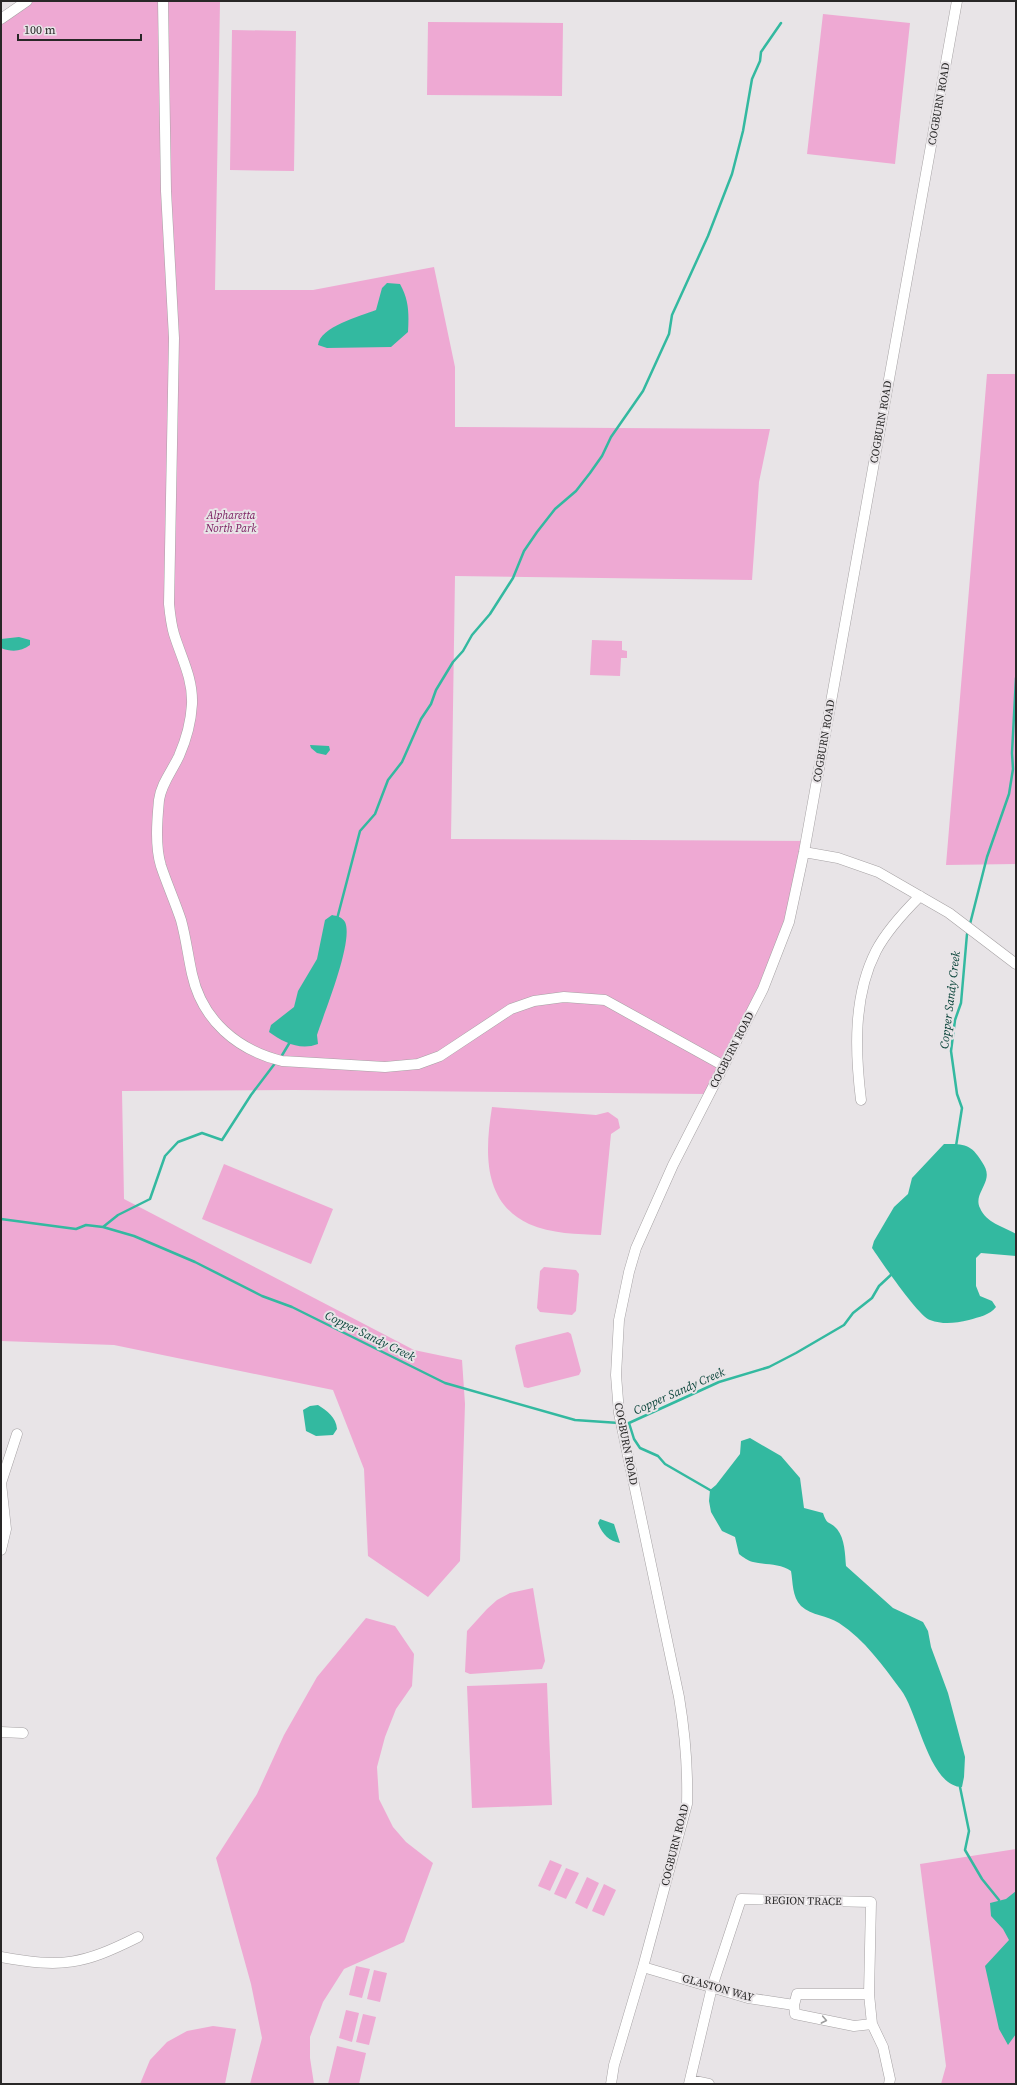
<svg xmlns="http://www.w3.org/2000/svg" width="1017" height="2085" viewBox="0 0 1017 2085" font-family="'Source Serif 4',serif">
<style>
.green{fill:#eea9d3}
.water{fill:#33b9a0}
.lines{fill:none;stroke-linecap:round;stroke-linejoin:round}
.stream{stroke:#33b9a0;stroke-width:2.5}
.minor-casing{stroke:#a6a2a4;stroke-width:11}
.minor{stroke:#fff;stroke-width:10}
.oneway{stroke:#9e9e9e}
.labels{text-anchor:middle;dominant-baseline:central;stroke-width:4;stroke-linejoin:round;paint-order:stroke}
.street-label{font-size:11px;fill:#282727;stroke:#e8e4e7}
.park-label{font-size:11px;font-style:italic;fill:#76165b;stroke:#e8e4e7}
.water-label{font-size:12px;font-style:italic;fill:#0a443a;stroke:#e8e4e7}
</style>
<rect width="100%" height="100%" fill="#e8e4e7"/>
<path class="green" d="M24 1H220L215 290H313L434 267 455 367V427L770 429 759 482 752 580 455 576 451 839 810 841 778 943 741 1034 705 1094 294 1090 122 1091 124 1199 414 1350 462 1360 465 1404 460 1561 428 1597 368 1556 364 1469 333 1390 114 1345 1 1341V18Z
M823 14 910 23 895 164 807 154Z
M428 22 563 23 562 96 427 95Z
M232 30 296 31 294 171 230 170Z
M987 374H1016V864L946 865Z
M592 640 622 641V650L627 651V658H621L620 676 590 675Z
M492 1107 596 1115 608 1112 618 1119 620 1128 611 1134 601 1235C578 1234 551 1234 529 1224 482 1202 485 1151 492 1107Z
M224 1164 333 1209 311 1264 202 1219Z
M544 1267 576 1270 579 1274 576 1311 572 1315 540 1312 537 1308 540 1271Z
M568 1332 571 1334 581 1371 579 1375 528 1388 524 1387 515 1348 516 1345Z
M533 1588 545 1661 542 1669 470 1674 465 1672 467 1631 487 1609 497 1600 510 1593Z
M366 1618 395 1626 414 1654 412 1686 396 1709 385 1737 377 1767 379 1799 393 1827 406 1842 433 1863 404 1942 344 1969 323 2002 310 2037V2058L314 2084H250L262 2038 251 1984 216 1858 257 1794 284 1735 317 1677Z
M547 1683 552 1805 472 1808 467 1686Z
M1016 1849V2084H941L946 2066 920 1864Z
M550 1860 562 1865 550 1891 538 1886Z
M566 1868 579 1873 566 1899 554 1894Z
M587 1877 599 1883 587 1909 575 1903Z
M604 1884 616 1890 604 1916 592 1911Z
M356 1966 370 1969 362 1998 349 1995Z
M374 1970 387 1973 380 2002 367 1999Z
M346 2010 359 2013 352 2042 339 2038Z
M363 2014 376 2017 369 2045 356 2042Z
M213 2026 236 2029 225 2084H140L150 2060 167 2042 187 2031Z
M337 2046 366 2053 359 2084H328Z"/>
<path class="water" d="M387 283 400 284C409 300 409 313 408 332L391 347 327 348 318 345C320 327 360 316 376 310L382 288Z
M19 637 30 640V645C21 652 11 652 1 648V639Z
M310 745 329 746 330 750 326 755 317 753 311 748Z
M332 915C337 916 342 917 345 922 354 941 324 1013 317 1035L318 1044C300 1051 283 1042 269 1032L271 1025 294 1007 298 991 317 959 325 920Z
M944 1144C965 1144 971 1144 982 1162 986 1168 988 1173 986 1180 983 1190 975 1198 980 1208 986 1223 1003 1226 1016 1234V1256L981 1253 976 1258V1286L980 1296 992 1301 996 1307C990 1315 979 1317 969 1320 955 1323 944 1325 930 1320 918 1316 881 1261 872 1248L874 1241 894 1207 908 1194 912 1178Z
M318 1405C327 1411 336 1417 337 1429L333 1435 316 1436 306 1431 303 1410 310 1406Z
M750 1438 781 1456 800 1478 804 1508 823 1513C827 1526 830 1521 837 1529 845 1539 845 1554 846 1566L893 1608 923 1622 928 1631 931 1647 948 1693 965 1757 964 1777 962 1787C929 1787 918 1712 901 1690 883 1666 865 1640 839 1623 827 1615 812 1616 801 1606 792 1597 793 1582 791 1571 780 1563 765 1565 753 1562 748 1561 743 1557 739 1554L735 1537 722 1531 711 1512 709 1501 710 1490 716 1485 740 1454 741 1441Z
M600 1519 614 1524 620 1543C609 1541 602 1534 598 1523Z
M1016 1891V2034L1008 2045 999 2029 985 1966 1009 1940 1003 1929 991 1916 990 1903 1006 1899Z"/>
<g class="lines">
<path class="stream" d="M337 919 360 831 375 814 388 780 402 762 421 719 431 704 436 690 453 662 463 651 472 635 490 614 513 578 524 551 537 532 555 509 576 491 590 473 602 456 611 437 643 391 669 334 672 315 708 236 732 174 743 131 752 79 760 61 761 52 781 23
M970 924 987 857 1009 794 1013 769 1012 753 1016 678
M281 1057 290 1042
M956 1146 962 1108 957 1094 951 1051 955 1020 961 1003 967 934
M1 1219 76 1229 86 1225 103 1227 134 1236 195 1262 262 1296 292 1307 445 1383 575 1420 619 1423
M103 1227 118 1215 150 1199 165 1156 178 1142 202 1133 222 1140 251 1095 276 1062
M624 1423H629L719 1382 769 1367 796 1353 844 1325 853 1313 872 1298 879 1286 893 1273
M629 1423 634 1439 640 1448 658 1456 665 1464 710 1490
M960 1787 969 1831 965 1850 982 1879 999 1900"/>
<g class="minor-casing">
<path id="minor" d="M163 1 166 191 174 338 169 604C170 614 171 624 174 634 181 657 193 678 192 704 191 722 186 740 179 756 172 771 161 784 159 800 157 821 155 846 161 866 167 884 175 902 181 920 186 938 188 956 192 974 202 1020 237 1050 282 1061L385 1067 418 1064 440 1056 511 1009 534 1001 564 997 605 1000 724 1066
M1 19 27 1
M804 852 838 858 878 872 949 913 1016 964
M861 1100C855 1051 853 996 876 951 887 930 904 912 920 896
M1 1550 6 1529 1 1483 17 1434
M1 1732 23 1733
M1 1957C62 1968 82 1965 138 1937
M643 1967 748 1998 794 2005
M869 1994H797L794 2005 795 2014 854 2026 872 2024
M690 2080 709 2084
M611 2084 614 2065 643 1967 687 1804C688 1767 685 1733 679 1697L619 1413 616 1375 619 1320 629 1272 636 1248 673 1165 763 989 789 922 804 852 957 1
M689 2084 712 1987 741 1899 871 1902 869 1994 872 2024 883 2047 890 2079 889 2084"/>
</g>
<use href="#minor" class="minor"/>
</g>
<defs><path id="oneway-chevron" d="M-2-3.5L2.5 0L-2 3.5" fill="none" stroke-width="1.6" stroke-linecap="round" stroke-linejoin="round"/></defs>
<use class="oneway" href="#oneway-chevron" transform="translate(824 2020) rotate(11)"/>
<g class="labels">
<g class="street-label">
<text transform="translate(939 104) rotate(-80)">COGBURN ROAD</text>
<text transform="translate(881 422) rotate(-80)">COGBURN ROAD</text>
<text transform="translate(824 741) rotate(-80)">COGBURN ROAD</text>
<text transform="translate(732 1050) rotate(-63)">COGBURN ROAD</text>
<text transform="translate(626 1444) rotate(79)">COGBURN ROAD</text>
<text transform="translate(675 1845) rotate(-76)">COGBURN ROAD</text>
<text transform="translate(803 1901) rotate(1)">REGION TRACE</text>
<text transform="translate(718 1988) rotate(16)">GLASTON WAY</text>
</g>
<g class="park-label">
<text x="231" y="515">Alpharetta<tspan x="231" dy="13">North Park</tspan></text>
</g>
<g class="water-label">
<text transform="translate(950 1000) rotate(-83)">Copper Sandy Creek</text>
<text transform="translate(370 1336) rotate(26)">Copper Sandy Creek</text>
<text transform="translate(679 1391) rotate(-24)">Copper Sandy Creek</text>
</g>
</g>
<rect width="1017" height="2085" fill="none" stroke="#282727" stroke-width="4"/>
<path d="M18 34v6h123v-6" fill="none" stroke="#282727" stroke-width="2"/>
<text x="24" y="34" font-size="12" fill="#282727" stroke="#e8e4e7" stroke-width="3" paint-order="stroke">100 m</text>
</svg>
